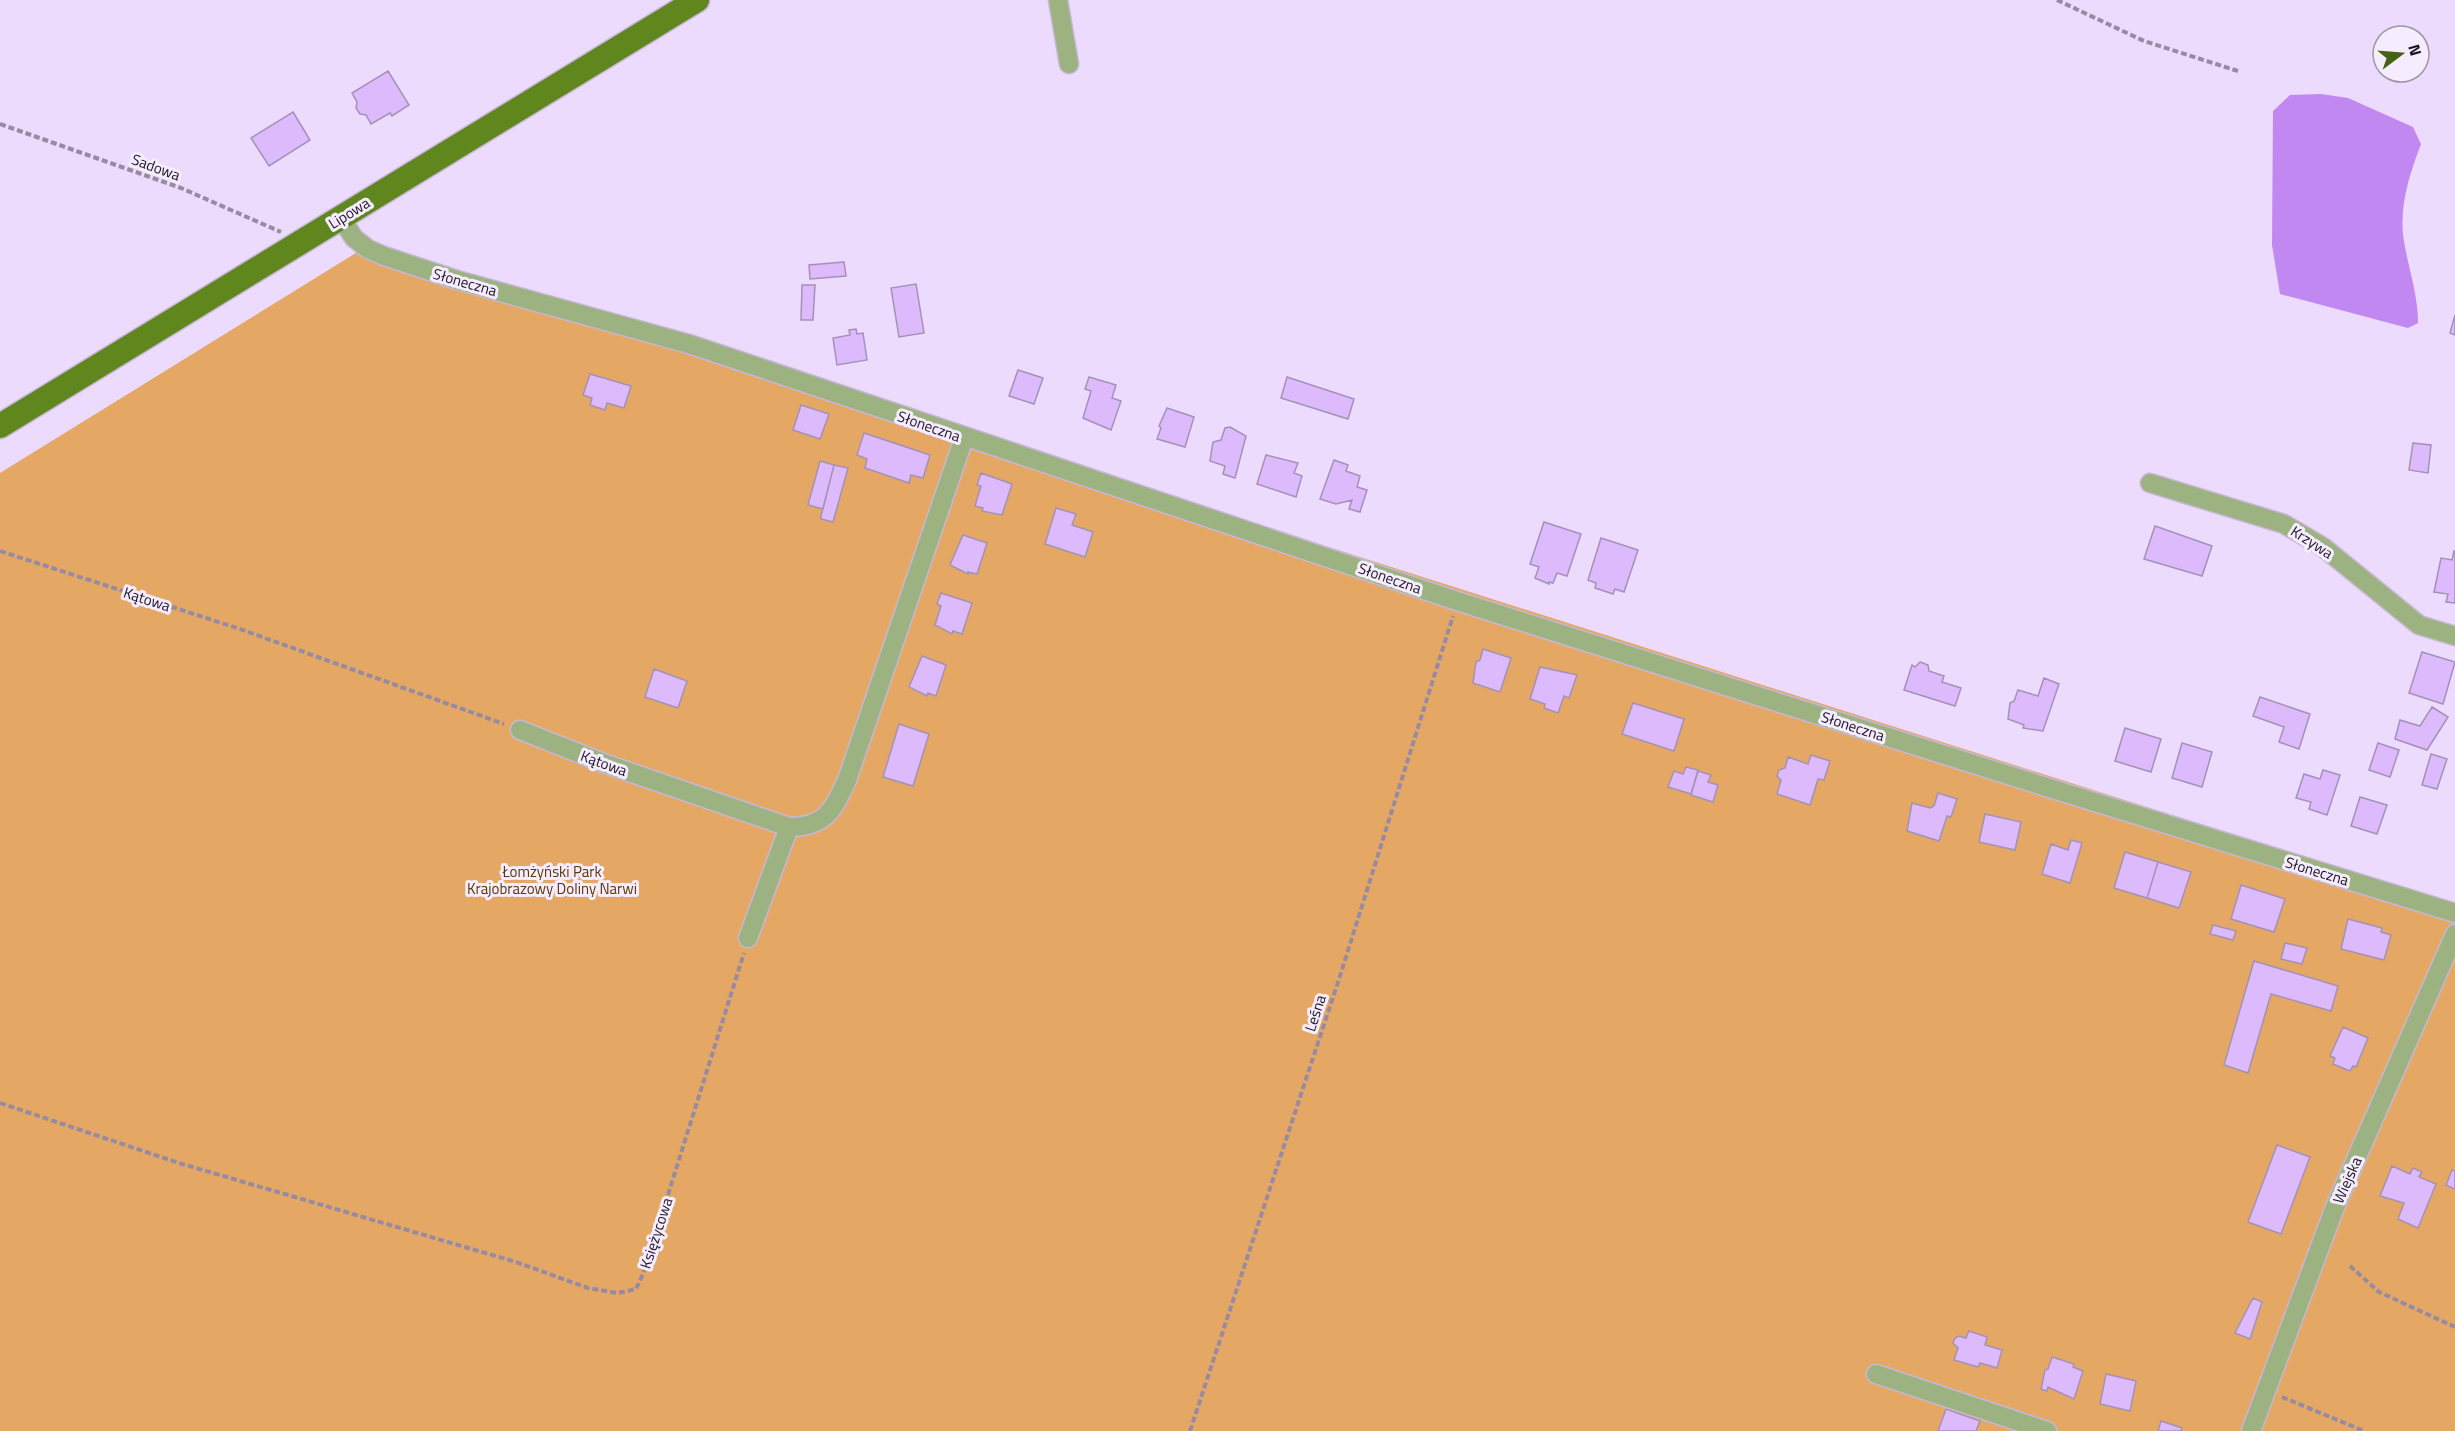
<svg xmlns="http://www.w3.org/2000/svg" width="2455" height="1431" viewBox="0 0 2455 1431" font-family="'Titillium Web',sans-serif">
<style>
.green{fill:#e5a864}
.water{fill:#c188f2}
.building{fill:#dcbafb;stroke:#a491b7;stroke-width:1.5}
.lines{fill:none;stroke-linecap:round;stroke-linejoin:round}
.minor-casing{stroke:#c6b7d5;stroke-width:21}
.major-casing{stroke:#c6b7d5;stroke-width:27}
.path{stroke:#978aa3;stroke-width:4;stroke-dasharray:6 3;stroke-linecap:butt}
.minor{stroke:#9cb281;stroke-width:18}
.major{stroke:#60861e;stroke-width:24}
.labels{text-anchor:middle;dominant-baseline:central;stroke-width:6;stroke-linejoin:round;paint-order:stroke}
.street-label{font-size:15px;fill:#1b1321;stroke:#f5ecfd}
.park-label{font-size:15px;fill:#593607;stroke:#f5ecfd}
</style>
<rect width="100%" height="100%" fill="#ecdbfc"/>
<path class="green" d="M372 243 2455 905V1431H0V473Z"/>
<path class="water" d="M2321 94 2348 98 2413 127 2421 144C2410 173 2400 203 2403 235 2407 265 2418 292 2418 323L2408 328 2280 294 2272 245 2273 111 2290 95Z"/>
<path class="building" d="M388 71 409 105 392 116 390 113 371 124 366 115 360 114 356 108 357 102 352 93Z
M293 112 310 140 269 166 251 138Z
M844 262 846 276 810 279 809 265Z
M916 284 924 333 899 337 891 288Z
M802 285H815L813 320H801Z
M2455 315V335L2450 333Z
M856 329 857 334 863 333 867 360 837 365 833 338 850 335 849 330Z
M1018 370 1043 378 1034 404 1009 396Z
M590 374 631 386 624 408 607 403 605 410 590 405 592 398 583 395Z
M1089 377 1116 385 1112 398 1121 401 1111 430 1083 418 1091 391 1085 389Z
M1287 377 1354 399 1348 419 1281 398Z
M801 405 829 414 820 439 793 430Z
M1167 408 1194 417 1185 447 1157 439 1161 428 1159 426Z
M1230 427 1246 436 1235 478 1223 474 1225 466 1210 461 1213 442 1221 440 1225 428Z
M864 433 930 455 923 478 911 475 909 483 865 468 867 459 857 455Z
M2413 443 2431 445 2428 473 2409 470Z
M1266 455 1298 463 1294 473 1302 476 1296 497 1257 484Z
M1334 460 1348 465 1346 471 1360 476 1357 487 1367 490 1360 512 1349 509 1352 500 1336 504 1320 499Z
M820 461 834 465 823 509 808 505Z
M834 465 848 468 833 522 821 519V516Z
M981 473 1012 484 1002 515 982 511 983 508 975 506 981 486 977 485Z
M1056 508 1076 514 1072 525 1093 532 1085 557 1045 544Z
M1544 522 1581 534 1567 576 1557 573 1553 583 1549 582V584L1535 578 1539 567 1530 564Z
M2155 526 2212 546 2202 576 2144 559Z
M963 535 987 543 977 574 968 572V574L950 565Z
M1601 538 1638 550 1624 592 1615 589 1613 594 1595 588 1596 583 1588 580Z
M2454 551H2455V603L2446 602 2448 594 2434 592 2441 558 2452 560Z
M941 593 972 603 962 634 953 631 952 634 935 625 941 606 937 604Z
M1483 649 1511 658 1500 692 1473 683 1476 662 1480 660Z
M2422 652 2455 662 2443 704 2409 693Z
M922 656 946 665 936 696 928 693 927 696 909 687Z
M1920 662 1928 665 1929 671 1944 676 1942 682 1961 688 1955 706 1904 690 1912 665 1915 667Z
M1540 667 1577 675 1569 698 1564 696 1558 713 1544 708 1545 704 1530 699Z
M654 669 687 681 678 708 645 697Z
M2044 678 2059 684 2043 731 2023 728 2024 725 2008 719 2010 703 2014 701 2018 690 2038 696Z
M2260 697 2310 714 2299 749 2279 742 2284 727 2253 716Z
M1633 703 1684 719 1674 751 1622 734Z
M2432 707 2448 717 2427 750 2395 739 2400 720 2420 726Z
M899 724 929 734 913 786 883 777Z
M2125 728 2161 739 2151 772 2115 761Z
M2182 743 2212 752 2202 787 2172 778Z
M2378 743 2399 750 2390 777 2369 770Z
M2431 754 2447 759 2437 789 2422 785Z
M1811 755 1830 761 1824 780 1818 779 1810 805 1777 794 1781 780 1777 776 1779 770 1785 768 1788 757 1808 764Z
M1686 767 1698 770 1691 794 1668 787 1674 771 1683 774Z
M2323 770 2340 775 2327 815 2309 809 2311 802 2296 798 2304 774 2320 779Z
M1698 771 1711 775 1708 782 1718 785 1713 802 1691 795Z
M1938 793 1957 799 1951 817 1947 816 1939 841 1907 831 1912 803 1930 808 1934 806Z
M2360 797 2387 805 2377 834 2351 826Z
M1985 814 2021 822 2015 850 1979 842Z
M2071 840 2082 843 2070 883 2042 874 2051 844 2068 850Z
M2125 852 2158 862 2147 898 2114 888Z
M2158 862 2191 872 2179 908 2147 898Z
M2241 885 2285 899 2274 932 2231 919Z
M2348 919 2382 928 2381 932 2391 935 2384 960 2341 949Z
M2213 925 2236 931 2233 940 2210 934Z
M2285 943 2307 948 2302 964 2281 959Z
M2254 961 2338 986 2331 1011 2271 994 2248 1073 2224 1065Z
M2343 1027 2368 1038 2356 1067 2353 1066 2350 1071 2333 1064 2335 1058 2330 1056Z
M2277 1145 2310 1157 2281 1234 2248 1222Z
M2392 1166 2410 1174 2413 1168 2422 1172 2419 1177 2436 1184 2418 1228 2398 1219 2404 1203 2380 1196Z
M2452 1170 2455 1171V1189L2446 1185Z
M2253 1298 2262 1302 2250 1339 2235 1333Z
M1969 1331 1987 1337 1985 1345 2002 1350 1997 1368 1980 1363 1978 1367 1954 1360 1958 1348 1953 1343 1955 1338 1959 1336 1966 1338Z
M2052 1357 2074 1364 2073 1367 2083 1371 2074 1399 2048 1387 2047 1391 2041 1389 2045 1370 2048 1369Z
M2106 1374 2136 1381 2130 1411 2100 1404Z
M1946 1409 1980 1421 1976 1431H1938Z
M2161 1421 2182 1428 2181 1431H2158Z"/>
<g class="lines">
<g class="minor-casing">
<path id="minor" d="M1058 0 1069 64
M341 218 354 238 368 249 384 256 457 280 689 344 1457 601 2059 791 2455 913
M2150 483 2284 524 2323 547 2419 625 2455 636
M520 730 606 764 789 827C826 827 833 810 847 780L964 438
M748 938 789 827
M1876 1374 2047 1431
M2251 1431 2335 1207 2455 934"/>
</g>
<g class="major-casing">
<path id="major" d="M0 426 697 0"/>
</g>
<path class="path" d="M2057 0 2144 41 2238 71
M0 124 181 188 281 232
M0 551 240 629 504 724
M0 1103 179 1163 516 1262 588 1288 618 1293 636 1289 643 1274 744 953
M2350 1266 2379 1292 2455 1327
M2282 1397 2364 1431
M1190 1431 1340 976 1453 616"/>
<use href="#minor" class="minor"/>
<use href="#major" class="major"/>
</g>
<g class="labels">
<g class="street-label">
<text transform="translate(156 167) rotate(20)">Sadowa</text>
<text transform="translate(349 213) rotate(-32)">Lipowa</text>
<text transform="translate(465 282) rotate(16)">Słoneczna</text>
<text transform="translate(929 426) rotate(19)">Słoneczna</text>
<text transform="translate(2312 542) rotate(33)">Krzywa</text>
<text transform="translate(1390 578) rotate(19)">Słoneczna</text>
<text transform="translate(147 599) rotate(18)">Kątowa</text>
<text transform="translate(1853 726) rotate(18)">Słoneczna</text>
<text transform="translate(604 763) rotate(20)">Kątowa</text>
<text transform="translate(2317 871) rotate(17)">Słoneczna</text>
<text transform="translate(1315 1013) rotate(-72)">Leśna</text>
<text transform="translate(2347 1180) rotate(-66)">Wiejska</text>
<text transform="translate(656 1233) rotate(-72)">Księżycowa</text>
</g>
<g class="park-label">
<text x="552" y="871">Łomżyński Park<tspan x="552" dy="17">Krajobrazowy Doliny Narwi</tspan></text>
</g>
</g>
<g transform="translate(2401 54) rotate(74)"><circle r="28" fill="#f5ecfd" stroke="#9e95a5" stroke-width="1.5"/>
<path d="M0-4.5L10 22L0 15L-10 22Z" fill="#466214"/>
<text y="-9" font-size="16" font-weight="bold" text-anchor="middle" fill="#1b1321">N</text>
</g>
</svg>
